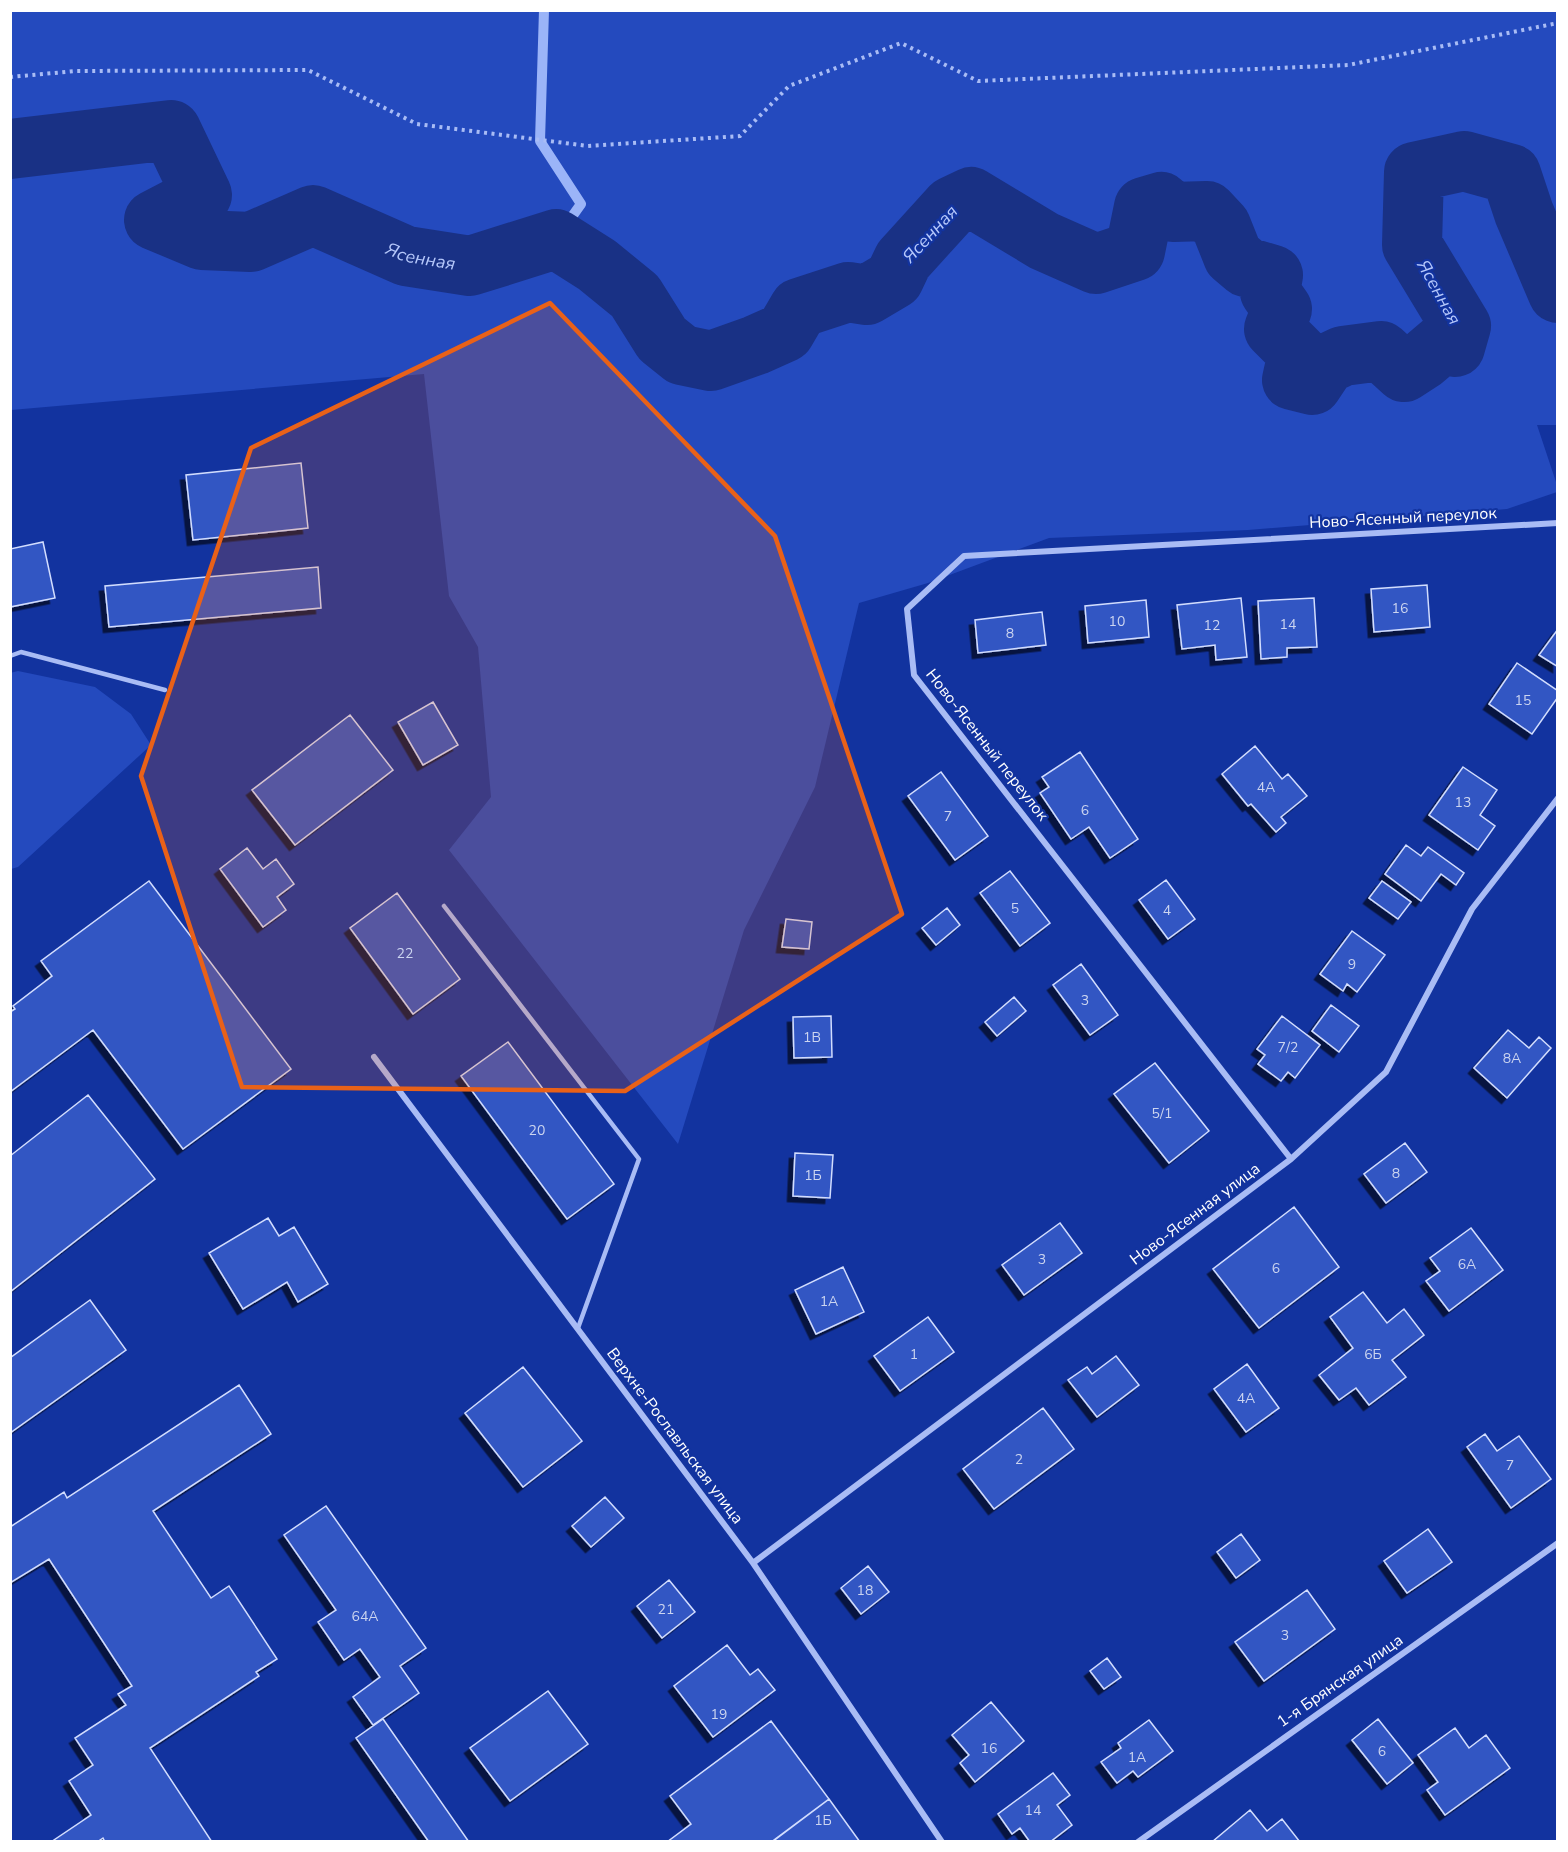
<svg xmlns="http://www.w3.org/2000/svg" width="1568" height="1852" viewBox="0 0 1568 1852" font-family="'Nunito Sans',sans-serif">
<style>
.green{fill:#244abe}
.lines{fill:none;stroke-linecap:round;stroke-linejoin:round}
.stream{stroke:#9bb4f8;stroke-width:10}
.river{stroke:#193185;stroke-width:60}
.building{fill:#3256c3;stroke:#d2ddfe;stroke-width:1.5;filter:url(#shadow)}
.path{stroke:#a9bcf5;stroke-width:4;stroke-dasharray:3 4.5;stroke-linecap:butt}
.service{stroke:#a9bcf5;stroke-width:4.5}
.minor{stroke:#a9bcf5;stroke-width:6}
.marked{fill:#e96118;fill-opacity:0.2;stroke:#e96118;stroke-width:4.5;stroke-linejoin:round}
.labels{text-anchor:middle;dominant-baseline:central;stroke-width:4.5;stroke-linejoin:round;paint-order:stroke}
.number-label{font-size:14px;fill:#ccd5f0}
.street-label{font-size:16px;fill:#fff;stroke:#12339f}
.water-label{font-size:18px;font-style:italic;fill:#b6c8fb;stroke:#12339f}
</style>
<defs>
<filter id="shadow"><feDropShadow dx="-5.5" dy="5.5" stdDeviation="0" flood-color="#0009"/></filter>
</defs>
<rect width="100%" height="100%" fill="#12339f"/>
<path class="green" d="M11 11H1557L1558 425H1537L1557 485V492L1507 509 1248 530 1049 538 928 583 859 603 815 787 744 930 678 1144 449 850 491 797 478 647 449 596 424 374 11 410Z
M18 671 95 687 131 714 151 745 18 867 11 869 10 673Z"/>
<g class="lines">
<path class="stream" d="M544 10 540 141 581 204 556 239"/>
<path class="river" id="s1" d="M10 149 171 130 202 195 154 220 202 240 251 242 313 215 406 256 470 266 556 239 597 265 635 296 662 339 682 355 711 361 756 345 785 332 799 308 848 292 867 295 894 279 903 260 952 206 971 197 1044 241 1096 264 1135 251 1144 207 1161 202 1173 212 1207 211 1221 226 1233 256 1246 267 1273 275 1270 292 1282 309 1274 329 1298 353 1292 380 1312 385 1326 364 1343 356 1381 351 1404 372 1424 359 1444 342 1455 347 1461 326 1412 245 1414 172 1464 161 1511 174 1524 213 1558 293"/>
</g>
<path class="building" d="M301 463 308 528 193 540 186 475Z
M43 542 55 598 10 607V549Z
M318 567 321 608 109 627 105 586Z
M1427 585 1430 627 1374 632 1371 589Z
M1241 598 1247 657 1216 660 1215 645 1182 649 1177 605Z
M1314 598 1317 647 1287 648V657L1261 659 1258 601Z
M1146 600 1149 637 1088 643 1085 606Z
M1042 612 1046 645 978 653 975 620Z
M1558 629V667L1539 655Z
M1517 663 1558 691V697L1532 734 1489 704Z
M433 702 458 745 423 765 398 722Z
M350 715 393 770 295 845 252 790Z
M1255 746 1282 779 1288 774 1307 796 1281 817 1286 823 1276 832 1251 804 1248 806 1222 774Z
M1080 752 1138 839 1110 858 1089 827 1071 839 1040 793 1049 787 1042 777Z
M1463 767 1497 790 1480 815 1495 826 1478 850 1429 815Z
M941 772 988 836 955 860 908 796Z
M1406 845 1421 856 1428 847 1464 873 1456 885 1441 874 1421 901 1385 874Z
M247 848 263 869 276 859 294 884 277 897 286 910 263 927 220 869Z
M1010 871 1050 923 1020 946 980 893Z
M1166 880 1195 919 1168 939 1139 900Z
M149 881 291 1069 183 1149 93 1030 10 1092V1012L15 1009 13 1006 52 976 41 961Z
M1382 881 1411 902 1398 919 1369 898Z
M397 893 460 979 413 1014 350 928Z
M947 908 960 925 936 945 922 928Z
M786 919 812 922 809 949 782 947Z
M1352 931 1385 955 1357 992 1347 984 1343 991 1320 974Z
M1081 964 1118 1015 1090 1035 1053 985Z
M1014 997 1026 1011 997 1036 985 1022Z
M1331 1005 1359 1026 1339 1052 1312 1031Z
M831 1016 832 1057 794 1058 793 1017Z
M1282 1016 1320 1045 1295 1078 1288 1072 1281 1081 1258 1064 1265 1055 1257 1049Z
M1508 1030 1529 1048 1539 1037 1551 1048 1507 1098 1474 1068Z
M508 1042 614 1184 567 1219 461 1076Z
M1155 1063 1209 1131 1169 1163 1114 1094Z
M88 1095 155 1179 10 1292V1156Z
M1405 1143 1427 1172 1386 1203 1364 1174Z
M795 1153 833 1155 830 1198 793 1196Z
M1294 1207 1339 1267 1259 1328 1213 1269Z
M268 1218 279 1236 294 1227 328 1284 298 1302 287 1282 243 1309 209 1253Z
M1060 1223 1082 1253 1024 1295 1002 1265Z
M1471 1228 1503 1270 1449 1311 1426 1281 1440 1271 1430 1258Z
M843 1267 864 1312 816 1334 795 1290Z
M1363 1292 1387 1323 1404 1309 1424 1335 1392 1360 1406 1377 1369 1405 1356 1388 1339 1400 1319 1375 1353 1348 1330 1317Z
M90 1300 126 1350 10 1433V1358Z
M928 1317 954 1352 900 1391 874 1356Z
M1116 1356 1139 1385 1097 1417 1068 1380 1087 1367 1092 1374Z
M1247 1364 1279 1408 1246 1432 1214 1389Z
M523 1367 582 1441 523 1487 465 1413Z
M239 1385 271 1434 153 1511 211 1598 229 1586 277 1659 256 1672 259 1676 150 1748 212 1842H105L103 1838 97 1842H51L91 1815 69 1781 93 1765 75 1738 126 1705 118 1694 132 1686 49 1559 10 1583V1527L64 1492 67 1498Z
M1043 1408 1074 1449 994 1509 963 1469Z
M1485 1434 1497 1451 1519 1436 1551 1479 1511 1508 1467 1447Z
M605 1497 624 1518 591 1547 572 1526Z
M326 1506 426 1648 400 1666 419 1693 373 1725 353 1697 380 1677 360 1649 344 1660 318 1622 336 1610 284 1535Z
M1428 1529 1452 1562 1407 1593 1384 1561Z
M1241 1534 1260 1560 1236 1578 1217 1552Z
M868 1566 889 1592 861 1614 841 1588Z
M669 1580 695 1612 662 1638 637 1606Z
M1307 1590 1335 1629 1264 1681 1235 1642Z
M727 1645 750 1675 758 1669 775 1690 713 1737 674 1686Z
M1107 1658 1121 1677 1104 1689 1090 1671Z
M548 1691 588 1744 510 1801 470 1748Z
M991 1702 1024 1741 975 1782 960 1763 969 1755 952 1735Z
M383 1719 469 1842H429L356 1738Z
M1378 1719 1413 1763 1387 1784 1352 1740Z
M1149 1720 1173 1751 1138 1777 1133 1771 1117 1783 1101 1762 1121 1748 1118 1743Z
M771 1721 829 1799 772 1842H667L691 1824 670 1796Z
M1455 1728 1469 1748 1486 1735 1510 1768 1445 1815 1427 1790 1438 1782 1418 1755Z
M1053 1773 1070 1795 1057 1805 1072 1825 1050 1842H1030L1020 1828 1012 1834 998 1814Z
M829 1799 860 1842H775L774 1840Z
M1250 1810 1267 1831 1282 1819 1300 1842H1212Z"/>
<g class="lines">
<path class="path" d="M10 77 76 71 308 70 417 124 588 146 740 136 789 86 901 43 978 81 1348 65 1558 23"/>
<path class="service" d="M10 656 21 652 165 690
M444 906 639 1159 578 1328"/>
<path class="minor" d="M374 1057 753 1563 942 1842
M1291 1159 914 675 907 609 964 556 1558 523
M753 1563 1291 1159 1386 1072 1472 909 1558 798
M1138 1842 1558 1543"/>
</g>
<path class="marked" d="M550 303 775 536 902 914 625 1091 242 1087 141 776 251 448Z"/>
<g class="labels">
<g class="number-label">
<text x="1400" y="608">16</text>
<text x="1117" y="621">10</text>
<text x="1288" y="624">14</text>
<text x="1212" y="625">12</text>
<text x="1010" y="633">8</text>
<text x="1523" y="700">15</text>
<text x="1266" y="787">4А</text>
<text x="1463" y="802">13</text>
<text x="1085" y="810">6</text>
<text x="948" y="816">7</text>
<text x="1015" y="908">5</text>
<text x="1167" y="910">4</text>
<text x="405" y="953">22</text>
<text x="1352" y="964">9</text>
<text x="1085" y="1000">3</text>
<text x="812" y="1037">1В</text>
<text x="1288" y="1047">7/2</text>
<text x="1512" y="1058">8А</text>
<text x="1162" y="1113">5/1</text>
<text x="537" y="1130">20</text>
<text x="1396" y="1173">8</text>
<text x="813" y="1175">1Б</text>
<text x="1042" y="1259">3</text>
<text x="1467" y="1264">6А</text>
<text x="1276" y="1268">6</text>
<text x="829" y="1301">1А</text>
<text x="914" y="1354">1</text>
<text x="1373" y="1354">6Б</text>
<text x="1246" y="1398">4А</text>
<text x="1019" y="1459">2</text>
<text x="1510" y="1465">7</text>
<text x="865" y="1590">18</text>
<text x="666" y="1609">21</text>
<text x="365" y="1616">64А</text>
<text x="1285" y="1635">3</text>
<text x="719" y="1714">19</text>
<text x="989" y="1748">16</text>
<text x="1382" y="1751">6</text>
<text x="1137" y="1757">1А</text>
<text x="1033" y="1810">14</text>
<text x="823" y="1820">1Б</text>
</g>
<g class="street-label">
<text transform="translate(1403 518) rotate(-3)">Ново-Ясенный переулок</text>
<text transform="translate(987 745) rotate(52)">Ново-Ясенный переулок</text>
<text transform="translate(1195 1214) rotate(-37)">Ново-Ясенная улица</text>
<text transform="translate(675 1436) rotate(53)">Верхне-Рославльская улица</text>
<text transform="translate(1340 1681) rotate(-35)">1-я Брянская улица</text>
</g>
<g class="water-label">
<text transform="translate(930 234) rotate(-47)">Ясенная</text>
<text stroke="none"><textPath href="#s1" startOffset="573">Ясенная</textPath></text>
<text transform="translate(1439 292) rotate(61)">Ясенная</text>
</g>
</g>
<rect width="1568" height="1852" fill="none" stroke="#ffffff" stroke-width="24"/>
</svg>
